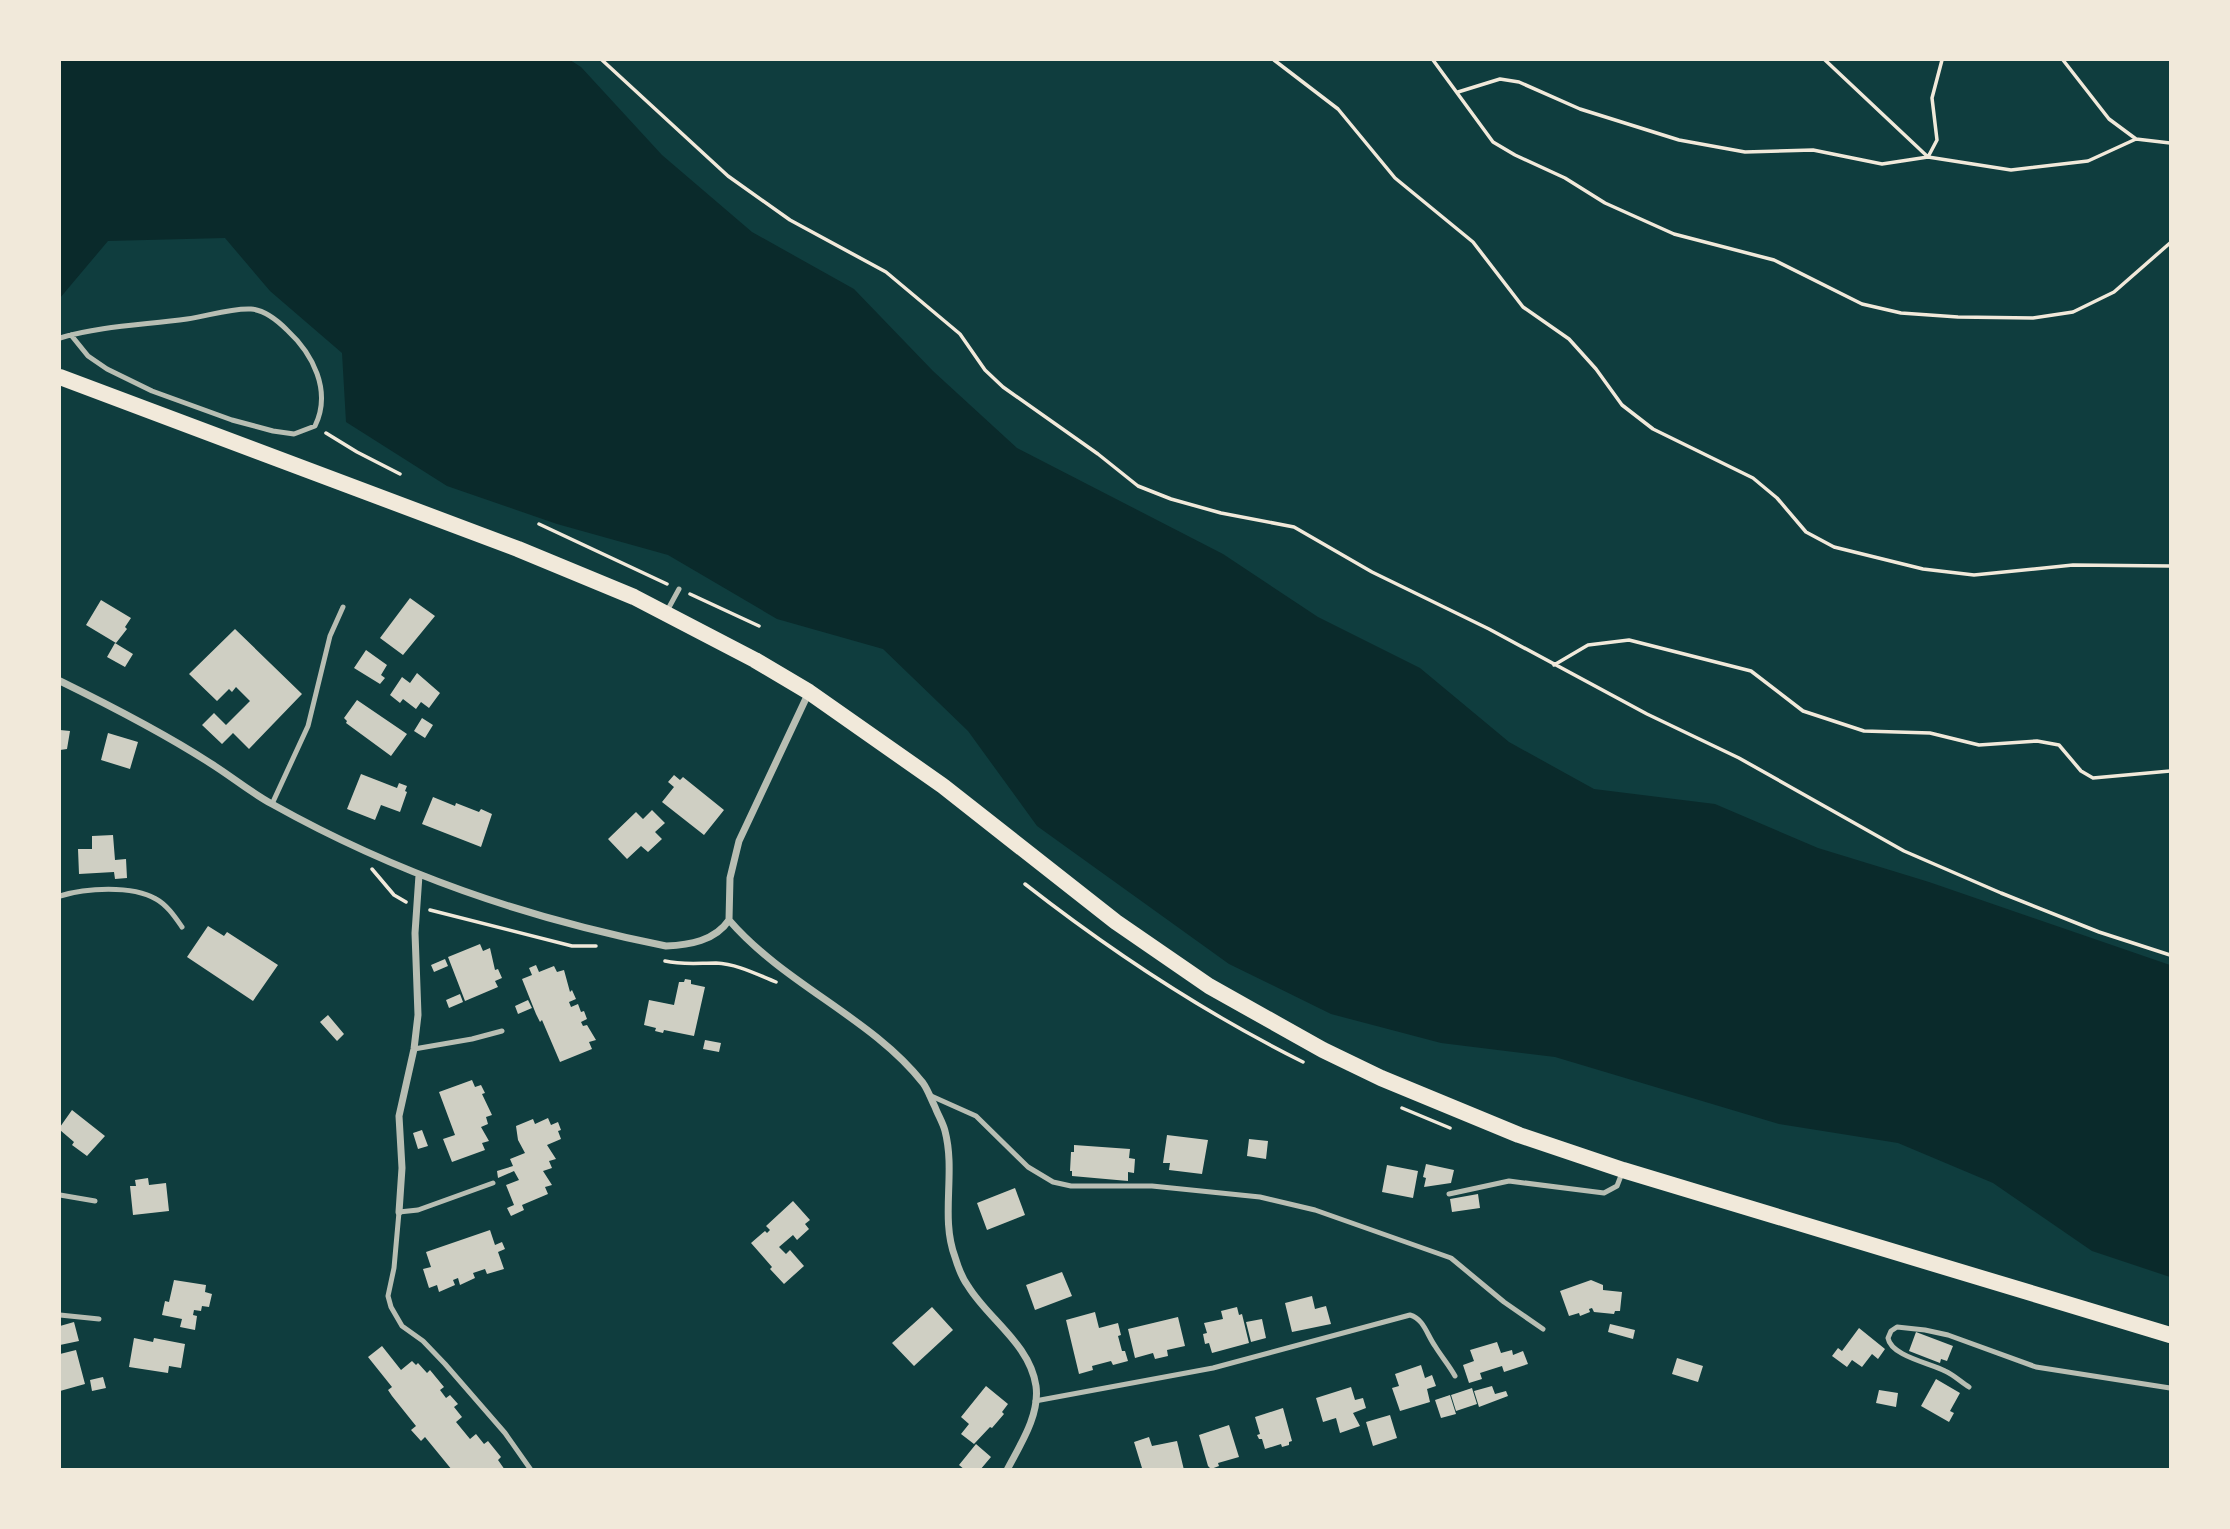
<svg xmlns="http://www.w3.org/2000/svg" width="2230" height="1529" viewBox="0 0 2230 1529" font-family="Quicksand,sans-serif">
<style>
.water{fill:#0a2a2b}
.building{fill:#cfcfc3}
.lines{fill:none;stroke-linecap:round;stroke-linejoin:round}
.path{stroke:#f1e9da;stroke-width:3.5}
.service{stroke:#b8beb3;stroke-width:5}
.minor{stroke:#b8beb3;stroke-width:7}
.primary{stroke:#f1e9da;stroke-width:16}
</style>
<rect width="100%" height="100%" fill="#0f3d3e"/>
<path class="water" d="M60 60H570L581 67 662 155 752 232 854 289 933 371 1017 448 1223 554 1318 617 1420 668 1509 742 1594 789 1715 804 1818 848 1929 882 2170 965V1277L2092 1251 1993 1183 1898 1143 1779 1124 1555 1057 1441 1043 1331 1014 1229 964 1037 826 968 731 883 649 777 619 668 555 557 524 447 486 346 422 342 353 270 291 225 238 108 241 60 298Z"/>
<path class="building" d="M410 598 435 616 403 655 380 638Z
M101 600 131 618 125 627 127 629 116 643 86 625Z
M235 629 302 694 249 749 233 733 222 744 202 725 214 713 226 725 250 701 236 687 232 692 229 689 217 701 189 674Z
M115 643 133 654 125 667 107 657Z
M366 650 387 665 381 675 385 678 380 684 354 668Z
M417 673 440 693 429 708 421 702 416 709 403 699 400 703 390 695 402 677 410 683Z
M357 700 407 734 391 756 346 723 347 721 344 718Z
M422 718 433 725 425 738 414 731Z
M60 730 70 731 67 749 60 750Z
M108 733 138 742 130 769 101 760Z
M361 774 397 788 399 783 407 786 405 791 407 792 400 812 381 805 375 820 347 809Z
M674 775 680 780 683 777 724 810 704 835 662 802 674 787 668 782Z
M433 797 455 806 456 803 479 812 481 809 492 814 481 847 422 824Z
M652 810 665 823 655 832 662 839 648 852 641 846 627 859 608 839 636 812 643 819Z
M113 835 115 860 126 859 127 878 115 879 114 872 79 874 78 849H92V836Z
M208 926 224 936 227 932 278 965 253 1001 187 957Z
M480 944 483 951 490 948 495 970 498 969 502 978 495 981 498 987 465 1001 448 957Z
M445 959 448 966 434 972 431 965Z
M536 965 539 972 554 966 557 972 564 970 570 992 572 990 576 999 569 1002 571 1007 578 1004 581 1012 584 1011 587 1019 581 1022 583 1026 587 1025 596 1040 589 1042 592 1049 560 1062 542 1020 540 1022 536 1014 522 979 532 975 529 968Z
M685 979 691 980V984L705 987 694 1036 664 1030 663 1033 655 1031 656 1028 644 1025 649 1000 674 1005 679 982H684Z
M460 994 463 1002 449 1008 446 1000Z
M528 1000 532 1008 518 1014 515 1006Z
M328 1015 344 1034 337 1041 320 1022Z
M705 1040 721 1043 719 1052 703 1049Z
M472 1080 475 1087 481 1085 485 1093 482 1094 492 1115 486 1117 488 1124 481 1127 489 1141 482 1143 485 1150 452 1162 443 1139 455 1135 439 1092Z
M72 1110 105 1136 87 1156 72 1145 74 1142 60 1130V1127Z
M548 1118 551 1125 558 1122 561 1130 558 1131 561 1139 547 1145 556 1159 549 1161 552 1168 543 1171 552 1185 545 1187 548 1194 522 1205 524 1210 511 1216 507 1208 514 1205 506 1185 519 1180 514 1171 498 1178 497 1171 513 1166 510 1159 525 1153 518 1140 516 1126 533 1119 535 1124Z
M422 1130 428 1146 418 1149 413 1133Z
M1167 1135 1208 1140 1202 1174 1169 1170 1170 1163H1163Z
M1249 1139 1268 1141 1266 1159 1247 1156Z
M1074 1145 1130 1149 1129 1158 1135 1159 1134 1173 1128 1172V1181L1072 1176V1171H1070L1071 1152H1074Z
M1426 1164 1454 1170 1451 1183 1424 1187 1426 1178 1423 1177Z
M1387 1165 1418 1171 1413 1198 1382 1192Z
M148 1178 149 1185 166 1183 169 1211 133 1215 130 1186H136L135 1180Z
M1015 1188 1025 1215 987 1230 977 1203Z
M1478 1194 1480 1208 1452 1212 1450 1199Z
M793 1201 810 1220 805 1224 809 1229 797 1240 793 1235 779 1247 786 1254 790 1250 804 1266 784 1284 770 1269 772 1267 751 1243 765 1231 767 1233 770 1230 766 1226Z
M490 1230 495 1245 502 1242 505 1249 498 1252 504 1269 487 1274 485 1269 473 1273 475 1278 460 1285 458 1278 453 1280 455 1285 439 1292 437 1285 429 1288 423 1269 431 1267 426 1252Z
M1062 1272 1072 1296 1035 1310 1026 1285Z
M174 1280 206 1285 205 1292 212 1294 209 1307 202 1306 201 1311 194 1310 193 1315 197 1316 195 1330 180 1327 182 1319 162 1315 165 1301 169 1302Z
M1591 1280 1603 1285V1290L1622 1292 1620 1311H1615L1614 1314 1594 1312 1592 1308 1589 1309 1590 1312 1580 1316 1579 1313 1569 1316 1560 1291Z
M1312 1296 1315 1309 1326 1306 1331 1324 1292 1332 1285 1303Z
M932 1307 953 1330 914 1366 892 1343Z
M1237 1307 1239 1315 1242 1314 1249 1343 1212 1353 1209 1343 1205 1344 1203 1334 1207 1333 1204 1323 1223 1319 1221 1311Z
M1095 1312 1099 1328 1118 1323 1121 1335 1118 1336 1122 1351H1125L1128 1361 1113 1365 1111 1361 1092 1366 1093 1370 1079 1374 1066 1320Z
M1178 1317 1185 1346 1167 1350 1168 1356 1155 1359 1153 1353 1135 1358 1128 1329Z
M1262 1319 1266 1338 1251 1342 1246 1322Z
M74 1322 79 1341 60 1345V1336L61 1335 60 1326Z
M1610 1324 1635 1330 1633 1339 1608 1332Z
M1859 1328 1885 1349 1878 1359 1872 1354 1862 1367 1852 1360 1847 1367 1832 1356 1838 1348 1842 1351Z
M1916 1332 1953 1346 1947 1361 1941 1359 1940 1363 1909 1351Z
M134 1338 153 1342 154 1338 185 1344 181 1368 169 1366 168 1373 129 1367Z
M1497 1342 1501 1353 1512 1350 1513 1355 1523 1351 1528 1364 1504 1372 1502 1366 1480 1373 1482 1379 1469 1383 1463 1365 1474 1361 1470 1350Z
M382 1346 401 1370 412 1361 416 1365 418 1363 427 1373 430 1370 444 1387 440 1390 446 1398 450 1395 458 1404 454 1407 462 1417 456 1422 470 1439 476 1434 484 1444 488 1441 501 1457 498 1460 505 1470H452L425 1437 421 1441 411 1430 416 1426 392 1396 388 1390 392 1387 368 1357Z
M76 1350 85 1384 60 1391V1354Z
M1677 1358 1703 1366 1698 1382 1672 1374Z
M1421 1365 1425 1378 1432 1375 1436 1386 1427 1389 1430 1402 1400 1411 1392 1388 1399 1386 1395 1374Z
M103 1377 106 1388 92 1391 90 1380Z
M1936 1379 1960 1393 1950 1411 1954 1413 1949 1422 1921 1406Z
M986 1386 1008 1404 1002 1412 1004 1414 992 1428 990 1427 974 1444 961 1434 969 1424 961 1417Z
M1492 1386 1495 1394 1506 1391 1508 1396 1479 1407 1474 1391Z
M1351 1387 1355 1400 1363 1398 1366 1408 1353 1413 1360 1426 1340 1433 1336 1418 1323 1422 1316 1398Z
M1472 1388 1477 1404 1456 1411 1451 1395Z
M1879 1390 1898 1393 1896 1407 1876 1403Z
M1450 1395 1456 1414 1441 1418 1435 1400Z
M1283 1408 1292 1441 1289 1442V1445L1282 1447 1281 1444 1265 1449 1262 1439H1259L1257 1435 1260 1434 1255 1417Z
M1390 1415 1397 1438 1373 1446 1366 1422Z
M1229 1425 1239 1457 1218 1463 1219 1466 1211 1469 1208 1466 1199 1435Z
M1149 1437 1152 1446 1177 1441 1184 1470 1142 1468 1134 1442Z
M976 1444 991 1457 980 1470H965L959 1465Z"/>
<g class="lines">
<path class="path" d="M602 60 728 176 790 220 886 272 960 334 985 370 1003 387 1098 454 1138 486 1171 499 1221 513 1294 527 1372 572 1489 629 1647 714 1739 758 1904 851 2001 893 2099 932 2170 955
M1274 60 1338 109 1395 178 1473 242 1523 307 1569 339 1596 369 1622 405 1653 429 1753 478 1777 498 1806 532 1834 547 1923 569 1974 575 2073 565 2170 566
M1433 60 1493 142 1515 155 1565 178 1605 203 1674 234 1774 260 1862 304 1901 313 1958 317 2033 318 2073 312 2114 292 2170 243
M1825 60 1928 157 2011 170 2088 161 2136 139 2170 143
M2063 60 2109 119 2136 139
M1458 92 1500 79 1519 82 1580 109 1679 140 1745 152 1813 150 1882 164 1928 157 1937 140 1932 98 1942 60
M326 433 357 452 400 474
M539 524 667 584
M690 594 759 626
M1554 665 1588 645 1629 640 1751 671 1803 711 1864 731 1930 733 1979 745 2037 741 2059 745 2081 771 2093 778 2170 771
M372 869 394 895 406 902
M1025 884C1112 952 1205 1013 1303 1062
M430 910 572 946H596
M665 961C682 965 698 963 716 963 737 964 756 974 776 982
M1402 1108 1450 1128"/>
<path class="service" d="M60 338C101 326 144 325 187 319 208 316 230 308 251 309 265 310 278 321 287 330 313 354 332 391 315 426L294 434 273 431 232 420 152 391 107 369 88 356 71 335
M667 611 679 589
M272 804 308 726 330 636 343 607
M60 896C85 888 132 885 156 899 167 905 175 917 182 927
M414 1049 472 1039 502 1031
M929 1095 976 1116 1028 1167 1053 1182 1071 1186H1152L1260 1197 1315 1210 1451 1258 1504 1302 1543 1329
M493 1183 418 1210 399 1212 394 1268 388 1296 391 1307 402 1326 423 1341 445 1364 505 1433 531 1470
M1449 1194 1509 1181 1604 1193 1617 1186 1622 1173
M60 1195 95 1201
M60 1315 99 1319
M1969 1387C1961 1382 1954 1375 1945 1371 1930 1363 1891 1356 1888 1338L1891 1331 1897 1327 1925 1330 1948 1335 2036 1367 2170 1388
M1035 1401 1213 1368 1410 1315C1424 1319 1427 1335 1435 1346 1441 1356 1449 1365 1455 1376"/>
<path class="minor" d="M60 681C111 706 162 732 210 763 231 776 250 792 272 804 397 874 526 918 666 946 689 945 715 941 729 920L730 878 739 841 809 692
M729 920C785 985 872 1018 923 1083 928 1090 931 1099 935 1107 938 1115 943 1123 945 1131 956 1173 940 1217 955 1257 958 1267 962 1278 968 1286 988 1319 1030 1344 1036 1386 1040 1415 1020 1445 1007 1470
M399 1212 402 1168 399 1116 414 1049 418 1015 415 933 419 875"/>
<path class="primary" d="M60 377 518 549 634 597 755 660 809 692 943 786 1116 922 1209 986 1323 1050 1381 1078 1519 1135 1623 1170 2170 1335"/>
</g>
<rect width="2230" height="1529" fill="none" stroke="#f1e9da" stroke-width="122"/>
</svg>
